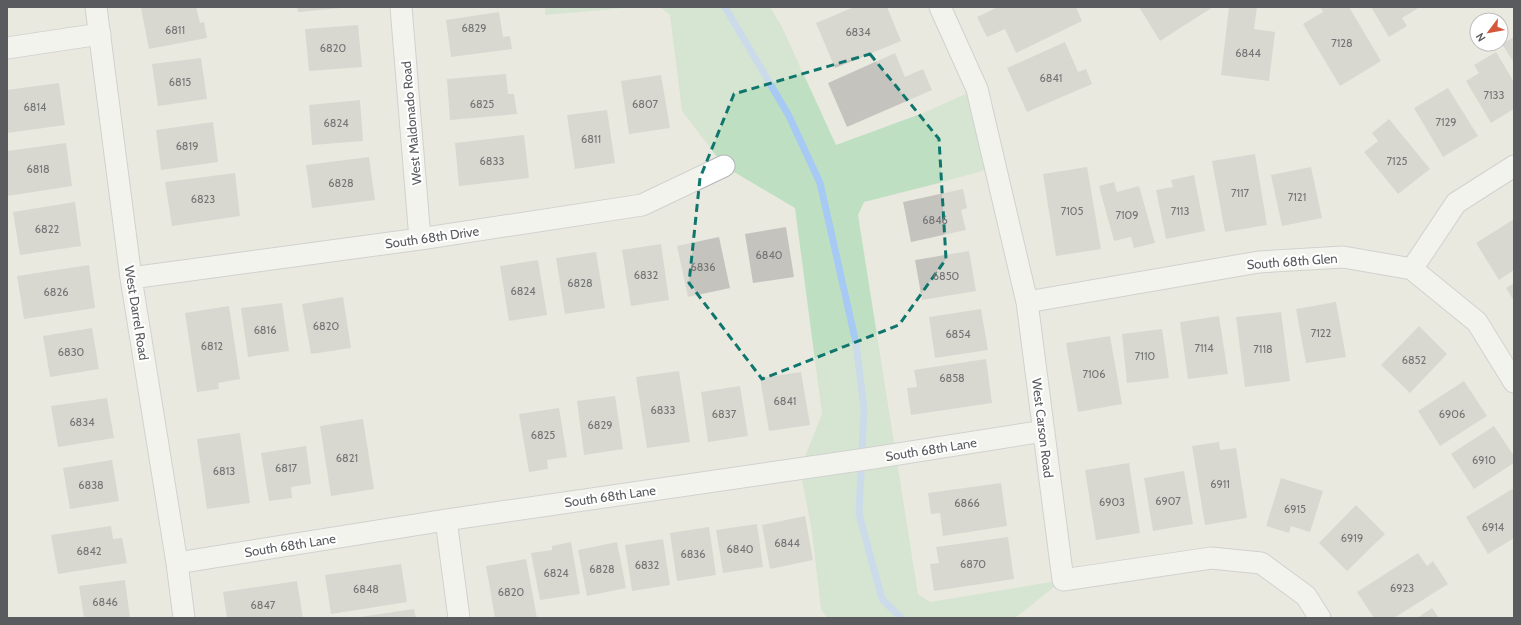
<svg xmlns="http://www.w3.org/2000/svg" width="1521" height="625" viewBox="0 0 1521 625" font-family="Cabin,sans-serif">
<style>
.green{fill:#bfdfc2}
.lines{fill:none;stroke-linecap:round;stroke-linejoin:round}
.stream{stroke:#a6caf4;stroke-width:7}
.building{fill:#c5c3bd}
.street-casing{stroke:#b3b5b9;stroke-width:23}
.street{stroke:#fff;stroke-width:21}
.marked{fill:none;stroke:#0f766e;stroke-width:3;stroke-dasharray:8 5;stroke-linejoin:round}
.labels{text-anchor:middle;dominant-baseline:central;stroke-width:4;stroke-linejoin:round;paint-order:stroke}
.number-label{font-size:11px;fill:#747576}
.street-label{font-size:13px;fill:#595b5f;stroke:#fff}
</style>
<rect width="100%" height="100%" fill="#eae9e0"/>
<path class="green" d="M545 7H637L545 15Z
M660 7H770L782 27 836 145 923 113 977 89 996 167 939 183 864 202 858 215 918 594 930 602 1063 580 1015 618H827L821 609 812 532 800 469 822 414 795 208 724 166 682 111 670 15Z"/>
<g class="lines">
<path class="stream" d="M725 7 789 116 820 183 856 343 864 409 859 514 882 599 901 618"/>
</g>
<path class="building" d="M148 7H196L200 23 204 22 207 38 149 49 141 8Z
M297 7H341V8L298 12Z
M854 7H887L901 41 835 68 816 23Z
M998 7H1076L1082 21 1016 53 1005 29 987 37 977 17Z
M1139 7H1213L1160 41Z
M1229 7H1257L1254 29 1275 32 1269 81 1221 75Z
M1320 7H1349L1381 61 1340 86 1303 24 1323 12Z
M1371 7H1420L1402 18 1407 26 1389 37Z
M499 12 503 37 510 36 512 49 451 57 446 20Z
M358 25 362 67 309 71 305 29Z
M1514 37V63L1502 44Z
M1065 42 1078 72 1086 69 1092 84 1027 112 1007 68Z
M1496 52 1514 82V109L1491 123 1466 81 1479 73 1474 65Z
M895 53 905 77 923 69 932 90 847 127 828 83Z
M201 58 207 99 158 106 152 64Z
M506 74 508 94H514L517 114 450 120 447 79Z
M661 75 670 128 629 134 621 81Z
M59 83 65 125 7 133V90Z
M1448 88 1478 136 1443 157 1414 108Z
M360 100 363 141 312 145 309 105Z
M607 110 615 163 575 169 567 115Z
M1389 119 1430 169 1398 194 1364 152 1378 141 1372 133Z
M213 122 218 162 161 170 156 130Z
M524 135 529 178 459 186 455 143Z
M66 143 72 186 7 196V151Z
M1255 154 1267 225 1225 232 1212 161Z
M369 157 375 200 312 208 306 165Z
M1087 167 1101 249 1056 256 1043 174Z
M1311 167 1322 218 1282 226 1271 175Z
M235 173 240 216 172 226 165 182Z
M1194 175 1205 231 1166 239 1156 190 1173 187 1171 180Z
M1114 182 1117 192 1139 186 1155 243 1134 248 1131 237 1114 241 1099 186Z
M963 189 967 208 961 210 966 230 911 242 903 202Z
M75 202 81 246 20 255 13 212Z
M1514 219V270L1499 280 1476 243Z
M786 227 794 277 753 283 745 234Z
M719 237 730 288 688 297 677 246Z
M661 244 669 300 631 306 622 250Z
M969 251 976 291 922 300 915 260Z
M596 252 605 308 565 314 556 258Z
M538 260 547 315 509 321 500 266Z
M89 265 95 308 24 319 17 276Z
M1514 283V301L1506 288Z
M343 297 351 348 311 354 302 304Z
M1336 302 1346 357 1306 363 1296 309Z
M282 303 289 351 248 357 241 308Z
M229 306 240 379 218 383 219 389 197 392 185 313Z
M981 309 988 350 935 358 929 317Z
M1281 312 1290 381 1245 387 1236 317Z
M1219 316 1228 374 1188 379 1180 322Z
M1419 326 1447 354 1410 393 1381 365Z
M92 328 99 369 50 377 43 336Z
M1162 329 1169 378 1127 383 1122 334Z
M1110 336 1122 404 1078 412 1066 343Z
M986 359 992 403 911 415 907 388 917 387 914 370Z
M679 371 690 442 647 448 636 377Z
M801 372 810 425 769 431 760 378Z
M1464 381 1487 416 1440 446 1418 411Z
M740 386 748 436 708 442 701 392Z
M615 396 623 449 584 455 577 401Z
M107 398 114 438 58 447 51 406Z
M559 408 567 457 547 460 548 469 529 472 519 414Z
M363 419 374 489 331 496 320 426Z
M1494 426 1514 456V463L1474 489 1451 454Z
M240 433 250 503 207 509 197 439Z
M1219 442 1220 450 1236 448 1247 518 1205 525 1192 446Z
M306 446 311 484 291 487 292 498 269 501 261 453Z
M112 460 119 501 70 509 63 468Z
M1129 463 1140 533 1096 540 1085 470Z
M1184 471 1193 524 1153 531 1144 478Z
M1281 478 1323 491 1310 532 1291 526 1289 533 1266 526Z
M1001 483 1007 526 943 536 940 513 931 514 928 493Z
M1514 488V538L1488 554 1466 517Z
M1356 505 1385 534 1347 571 1319 543Z
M805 516 813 560 770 569 762 525Z
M757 524 763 567 723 573 716 530Z
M111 526 113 539 122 538 127 563 58 574 51 535Z
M709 527 716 575 677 581 670 533Z
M1008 537 1014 579 934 591 930 564 939 563 936 547Z
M663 539 670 585 632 591 625 545Z
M571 542 580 594 540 600 531 553 552 550V546Z
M617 542 626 588 587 596 578 550Z
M1418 553 1427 566 1433 561 1448 584 1394 618H1374L1357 592Z
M526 559 537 618H495L486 566Z
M401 564 407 602 331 614 325 575Z
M125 580 130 618H84L79 586Z
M297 581 303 618H227L223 592Z
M1432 608 1439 618H1417Z
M414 609 416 618H360V617Z"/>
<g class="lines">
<g class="street-casing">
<path id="street" d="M96 7 131 278 177 563 184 618
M401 7 420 239
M940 7 977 89 1027 302 1063 580 1211 558 1261 563 1306 596 1320 618
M7 48 100 34
M1412 269 1477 322 1514 382
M131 278 420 239 642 205 724 166
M1027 302 1259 262 1343 257 1412 269 1456 203 1514 166
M446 520 459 618
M177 563 446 520 873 458 1044 431"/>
</g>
<use href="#street" class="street"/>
</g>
<path d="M0 0H1521V625H0ZM870 54 939 139 946 259 899 325 762 379 689 283 700 178 734 94Z" fill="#eae9e0" fill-opacity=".55" fill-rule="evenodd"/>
<path class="marked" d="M870 54 939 139 946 259 899 325 762 379 689 283 700 178 734 94Z"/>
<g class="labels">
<g class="number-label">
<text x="474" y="28">6829</text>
<text x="175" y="30">6811</text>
<text x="858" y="32">6834</text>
<text x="1342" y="43">7128</text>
<text x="333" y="48">6820</text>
<text x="1248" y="53">6844</text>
<text x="1051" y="78">6841</text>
<text x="180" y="82">6815</text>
<text x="1494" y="95">7133</text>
<text x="482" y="104">6825</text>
<text x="645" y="104">6807</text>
<text x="35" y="107">6814</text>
<text x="1446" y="122">7129</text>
<text x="336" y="123">6824</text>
<text x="591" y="139">6811</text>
<text x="187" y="146">6819</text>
<text x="492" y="161">6833</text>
<text x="1397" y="161">7125</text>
<text x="38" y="169">6818</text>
<text x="341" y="183">6828</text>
<text x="1240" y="193">7117</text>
<text x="1297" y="197">7121</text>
<text x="203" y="199">6823</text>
<text x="1072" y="211">7105</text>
<text x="1180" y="211">7113</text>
<text x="1127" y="215">7109</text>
<text x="935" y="220">6846</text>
<text x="47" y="229">6822</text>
<text x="769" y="255">6840</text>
<text x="703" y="267">6836</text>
<text x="646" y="275">6832</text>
<text x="946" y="276">6850</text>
<text x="580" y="283">6828</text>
<text x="523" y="291">6824</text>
<text x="56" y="292">6826</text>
<text x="326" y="326">6820</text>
<text x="265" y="330">6816</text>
<text x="1321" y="333">7122</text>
<text x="958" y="334">6854</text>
<text x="212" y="346">6812</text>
<text x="1204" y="348">7114</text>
<text x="1263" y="349">7118</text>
<text x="71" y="352">6830</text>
<text x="1145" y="356">7110</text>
<text x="1414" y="360">6852</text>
<text x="1094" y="374">7106</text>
<text x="952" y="378">6858</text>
<text x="785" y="401">6841</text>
<text x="663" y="410">6833</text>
<text x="724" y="414">6837</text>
<text x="1452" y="414">6906</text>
<text x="82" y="422">6834</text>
<text x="600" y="425">6829</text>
<text x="543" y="435">6825</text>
<text x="347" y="458">6821</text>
<text x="1484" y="460">6910</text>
<text x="286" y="468">6817</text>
<text x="224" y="471">6813</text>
<text x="1220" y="484">6911</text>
<text x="91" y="485">6838</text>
<text x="1168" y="501">6907</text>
<text x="1112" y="502">6903</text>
<text x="967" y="503">6866</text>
<text x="1295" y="509">6915</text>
<text x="1493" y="527">6914</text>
<text x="1352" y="538">6919</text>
<text x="787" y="543">6844</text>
<text x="740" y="549">6840</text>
<text x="89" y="551">6842</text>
<text x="693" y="554">6836</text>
<text x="973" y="564">6870</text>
<text x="647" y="565">6832</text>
<text x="602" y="569">6828</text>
<text x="556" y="573">6824</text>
<text x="1402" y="588">6923</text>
<text x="366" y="589">6848</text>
<text x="511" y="592">6820</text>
<text x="105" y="602">6846</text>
<text x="263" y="605">6847</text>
</g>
<g class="street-label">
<text transform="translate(411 123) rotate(-95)">West Maldonado Road</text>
<text transform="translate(432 237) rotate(-8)">South 68th Drive</text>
<text transform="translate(1292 261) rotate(-4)">South 68th Glen</text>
<text transform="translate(137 313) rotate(81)">West Darrel Road</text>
<text transform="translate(1043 428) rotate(83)">West Carson Road</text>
<text transform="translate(931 449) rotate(-9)">South 68th Lane</text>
<text transform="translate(610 496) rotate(-8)">South 68th Lane</text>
<text transform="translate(290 545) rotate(-9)">South 68th Lane</text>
</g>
</g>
<rect width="1521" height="625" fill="none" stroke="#595b5f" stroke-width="16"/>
<g transform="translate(1489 32) rotate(238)"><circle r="19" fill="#ffffff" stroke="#bdbdbf"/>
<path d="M0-3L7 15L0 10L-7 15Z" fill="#d4573d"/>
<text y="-6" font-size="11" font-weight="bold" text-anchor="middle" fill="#595b5f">N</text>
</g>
</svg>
